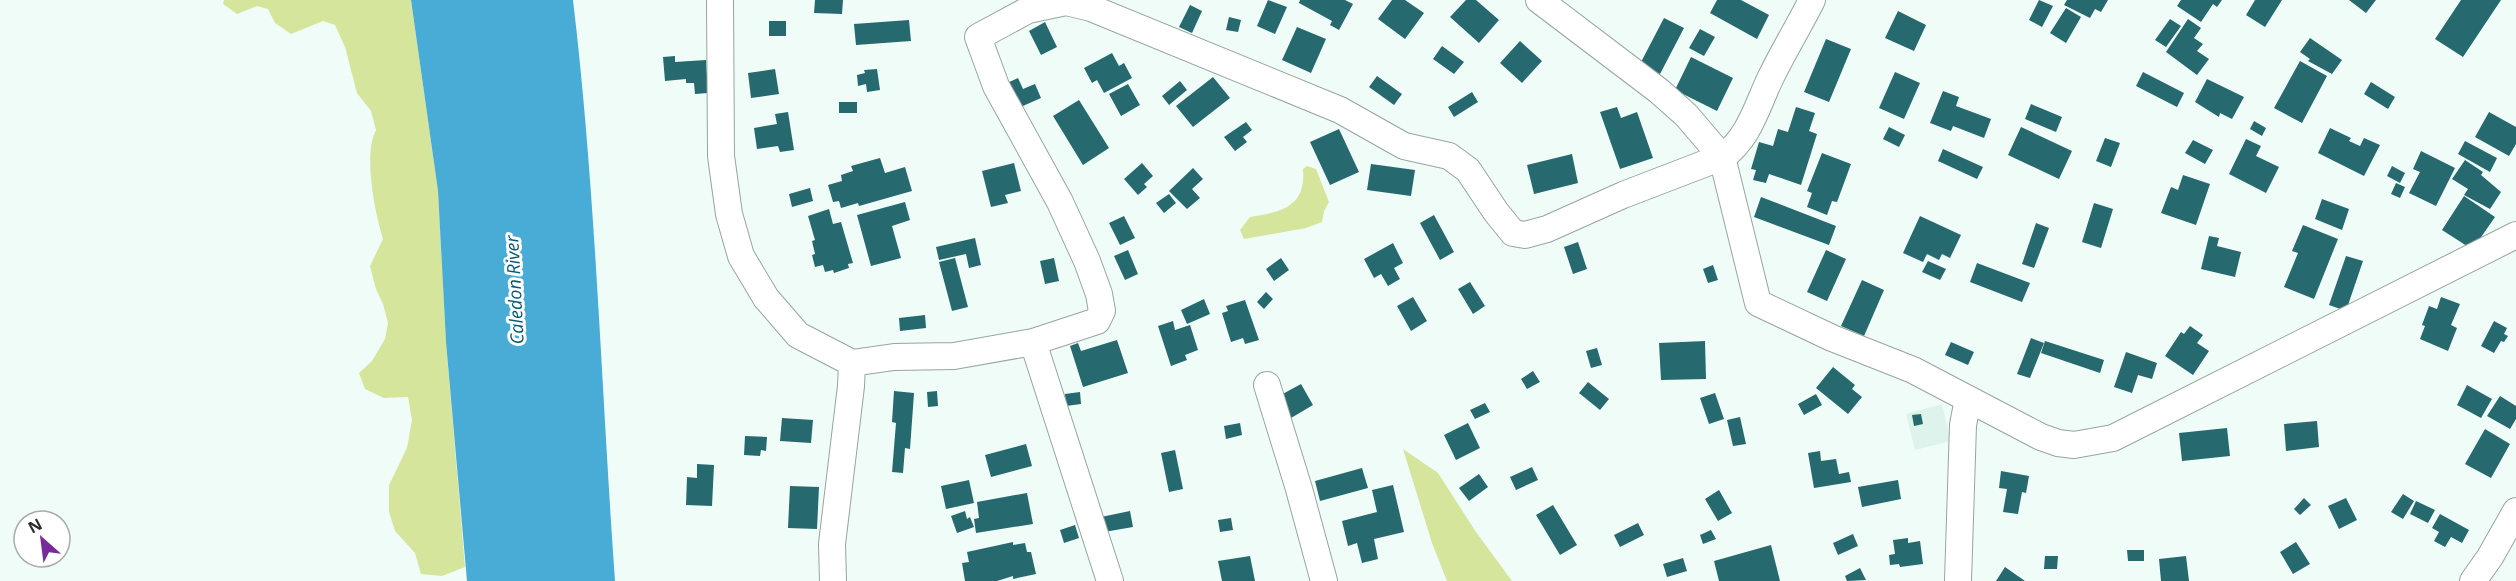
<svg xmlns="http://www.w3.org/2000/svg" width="2516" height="581" viewBox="0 0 2516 581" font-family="'Open Sans',sans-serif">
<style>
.built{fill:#def3ec}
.green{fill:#d5e59c}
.water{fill:#48acd7}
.building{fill:#26696e}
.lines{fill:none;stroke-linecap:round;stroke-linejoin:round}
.minor-casing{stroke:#98a4a0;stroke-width:28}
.minor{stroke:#fff;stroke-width:26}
.labels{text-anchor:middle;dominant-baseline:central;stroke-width:6;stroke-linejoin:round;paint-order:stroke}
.water-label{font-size:18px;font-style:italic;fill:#055977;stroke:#fff}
</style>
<rect width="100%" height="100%" fill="#f0fcf8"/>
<path class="built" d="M1942 404 1951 441 1915 450 1906 414Z"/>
<path class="green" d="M224 0H411L438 191 446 342 465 567 442 576 421 574 415 553 395 531 389 512V485L407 448 412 420 408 397 384 398 365 389 359 373 372 361 385 339 388 323 383 304 376 289 370 266 383 239C375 213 363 154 376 130L371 111 357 93 345 47 335 25 323 21 291 34 275 23 268 9 257 6 237 14 223 4Z
M1307 166 1316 169 1329 202 1324 211 1322 222 1306 228 1244 239 1240 230 1250 217C1283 212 1306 206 1303 169Z
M1403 449 1438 473 1476 532 1512 581H1447L1432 543Z"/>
<path class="water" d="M411 0H573C596 193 601 387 615 581H467L446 342 438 191Z"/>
<path class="building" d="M815 0H843L842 14 814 13Z
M1268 0 1287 7 1275 34 1257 26Z
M1300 0H1345L1353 4 1339 30 1330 25 1332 21 1299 3Z
M1392 0H1405L1424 13 1405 39 1378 19Z
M1466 0H1476L1499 20 1479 43 1450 17Z
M1717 0H1741L1769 15 1757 39 1710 13Z
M2039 0 2053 6 2042 27 2029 20Z
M2067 0H2108L2101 12 2095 9 2090 18 2064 5Z
M2181 0H2222L2217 7 2213 4 2201 22 2177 6Z
M2255 0H2282L2265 27 2246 15Z
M2349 0H2376L2366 13Z
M2461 0H2501L2463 57 2435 39Z
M1190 5 1202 11 1192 33 1179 27Z
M2066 8 2081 17 2066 43 2050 33Z
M1898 11 1926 25 1914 51 1885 38Z
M1229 17 1241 20 1238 32 1226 30Z
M1664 18 1684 28 1660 74 1640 64Z
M2170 19 2181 26 2166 47 2155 40Z
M2188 19 2201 28 2194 38 2203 44 2197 51 2209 59 2197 75 2166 52Z
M909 20 911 41 856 45 854 24Z
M769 21H786V36H769Z
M1045 22 1057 47 1041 55 1029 31Z
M1297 27 1326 39 1311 73 1282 60Z
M1700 29 1715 37 1704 56 1689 48Z
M2310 38 2342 60 2332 74 2308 61 2310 59 2300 52Z
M1826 39 1851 49 1829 102 1804 92Z
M1520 41 1542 61 1522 83 1500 63Z
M1442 46 1464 62 1454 74 1433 59Z
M1112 53 1119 66 1124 63 1132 78 1104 93 1097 80 1092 83 1084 68Z
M675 56V62L706 60 708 93 695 94 694 83H686V79L665 81 663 57Z
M1691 57 1733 78 1717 111 1675 90Z
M2300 61 2327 76 2302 123 2274 108Z
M775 69 779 94 751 98 748 73Z
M877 69 880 90 867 92 866 84 858 86 857 75 865 73 864 70Z
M1895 72 1920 83 1904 119 1879 108Z
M2143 72 2184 93 2177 107 2136 86Z
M1377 76 1402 94 1394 105 1369 87Z
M1213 77 1230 98 1193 127 1176 106Z
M1018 78 1023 89 1035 84 1041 98 1016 109 1005 84Z
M2207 79 2244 97 2232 119 2220 113 2219 117 2195 102Z
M1180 81 1187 90 1169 105 1162 96Z
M2371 82 2395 97 2388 109 2364 94Z
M1128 84 1140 105 1121 116 1109 94Z
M1943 91 1959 97 1956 106 1991 119 1984 138 1953 126 1951 131 1930 123Z
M1472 92 1478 102 1454 117 1448 107Z
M1079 100 1109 148 1083 165 1053 116Z
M839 102H857V113H839Z
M2031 104 2062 117 2056 132 2025 119Z
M1617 107 1621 118 1637 112 1653 158 1620 169 1600 112Z
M1796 107 1815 113 1809 131 1817 134 1801 185 1769 174 1766 183 1753 180 1756 170 1751 169 1759 142 1773 146 1778 129 1788 132Z
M788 112 794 150 780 152 778 146 757 149 754 128 777 124 775 114Z
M2489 112 2516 127V144L2509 156 2475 137Z
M2254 121 2266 128 2262 136 2250 129Z
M1246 122 1252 130 1243 137 1247 142 1235 151 1224 137Z
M1889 127 1905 135 1899 147 1883 139Z
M2021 127 2072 151 2059 179 2008 155Z
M2330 128 2351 138 2349 141 2360 146 2364 138 2380 145 2364 176 2318 153Z
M1339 129 1359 172 1330 185 1310 142Z
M2105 138 2120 143 2111 167 2096 161Z
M2246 139 2261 146 2256 156 2279 167 2266 193 2229 174Z
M2193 140 2213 150 2205 164 2185 153Z
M2465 141 2497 158 2490 172 2458 154Z
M1943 149 1983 167 1977 179 1938 161Z
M2421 151 2455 168 2436 206 2409 193 2420 172 2413 169Z
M1822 153 1851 164 1837 202 1832 201 1827 215 1807 207 1812 193 1807 191Z
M1572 154 1578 183 1534 194 1527 165Z
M880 158 885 173 905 167 912 191 859 206 858 203 841 208 839 201 833 202 828 185 842 181 841 175 853 171 851 166Z
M2465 160 2483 172 2481 175 2501 192 2490 209 2464 195 2468 189 2452 179Z
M1014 163 1021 191 1005 195 1008 203 991 207 982 171Z
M1142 163 1153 176 1144 184 1147 187 1138 195 1124 179Z
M1371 164 1415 170 1411 196 1367 190Z
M2392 166 2405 173 2400 183 2387 176Z
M1193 168 1203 179 1192 189 1200 198 1187 209 1169 191Z
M2183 175 2210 184 2196 225 2161 213 2171 187 2178 190Z
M2396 183 2405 187 2400 198 2391 194Z
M810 188 813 201 792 207 789 194Z
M1169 194 1176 203 1164 213 1156 203Z
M2464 196 2495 217 2477 243 2470 248 2442 230Z
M1761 197 1836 226 1829 245 1754 217Z
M2322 199 2349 209 2342 230 2315 219Z
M905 202 910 220 892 226 901 258 871 266 857 215Z
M2094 203 2113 209 2101 248 2082 242Z
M829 209 833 224 841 222 853 263 848 264 849 268 834 273 833 270 825 272 823 265 815 267 812 255 815 254 812 241 815 240 808 216Z
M1434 215 1454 252 1440 260 1420 223Z
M1124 216 1135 238 1120 245 1109 223Z
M1920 216 1961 235 1950 258 1942 254 1939 260 1927 254 1923 262 1903 253Z
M2036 223 2049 228 2034 268 2022 264Z
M2303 225 2338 239 2314 299 2284 287 2298 253 2292 251Z
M2209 236 2219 238 2217 246 2241 252 2235 277 2201 269Z
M975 238 981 265 969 268 966 254 939 260 936 247Z
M1578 242 1587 269 1573 274 1564 247Z
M1393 243 1403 263 1394 268 1400 279 1388 286 1381 274 1374 278 1364 259Z
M1128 250 1138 274 1125 280 1114 256Z
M1826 250 1846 259 1827 301 1807 292Z
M2346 256 2363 261 2346 311 2329 305Z
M955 258 968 307 952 311 939 262Z
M1054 258 1059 281 1045 284 1040 261Z
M1281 258 1289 270 1274 281 1266 269Z
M1928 261 1946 269 1940 280 1922 272Z
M1977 263 2030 283 2022 302 1970 282Z
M1713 265 1718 280 1708 283 1703 269Z
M1862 280 1884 290 1864 336 1841 326Z
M1470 282 1485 306 1473 314 1458 289Z
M1266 292 1273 299 1264 309 1257 302Z
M1413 297 1427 321 1411 331 1397 306Z
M2441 297 2460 304 2451 325 2457 328 2448 351 2420 339 2425 326 2422 325 2429 306 2437 309Z
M1204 299 1210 314 1187 324 1181 310Z
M1245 300 1259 340 1245 344 1243 338 1231 342 1222 313 1228 311 1226 306Z
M925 315 926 328 900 331 899 318Z
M1173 321 1175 330 1190 325 1198 350 1185 355 1187 360 1171 366 1158 326Z
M2494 321 2507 328 2504 334 2508 336 2504 342 2501 341 2494 353 2481 346Z
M2190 326 2203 335 2197 343 2209 351 2193 375 2165 356 2181 332 2184 334Z
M2031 338 2044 343 2030 378 2017 374Z
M1117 340 1128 373 1083 387 1070 346 1078 343 1081 351Z
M1705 341 1706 379 1661 380 1659 343Z
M2045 341 2104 360 2100 373 2041 353Z
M1951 342 1974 352 1968 365 1945 355Z
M1597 348 1602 365 1591 368 1586 351Z
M2126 352 2157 363 2152 379 2138 375 2132 393 2114 387Z
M1833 367 1855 385 1852 389 1862 397 1848 414 1816 388Z
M1533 371 1540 382 1527 389 1521 379Z
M1588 382 1609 399 1600 410 1579 393Z
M1301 384 1313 405 1291 418 1279 396Z
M2467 385 2492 399 2481 418 2457 405Z
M894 391 914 393 910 449 905 448 903 473 892 472 896 423 892 422Z
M937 391 938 406 928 407 927 392Z
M1080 392 1081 404 1066 406 1065 394Z
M1715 393 1724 419 1709 424 1700 398Z
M1816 394 1822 405 1804 415 1798 404Z
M2500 396 2516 406V419L2510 429 2487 416Z
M1485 403 1490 412 1475 419 1470 410Z
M1921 414 1923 424 1914 426 1912 415Z
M1740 417 1746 444 1733 446 1727 420Z
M782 418 813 420 811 443 780 441Z
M2317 421 2319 447 2286 451 2284 424Z
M1240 423 1242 435 1226 439 1224 426Z
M1468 423 1480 448 1456 460 1444 435Z
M2227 428 2230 456 2182 461 2179 433Z
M2485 429 2510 444 2491 478 2465 464Z
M745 436 767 437 766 451 761 450 760 456 744 455Z
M1026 444 1032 466 991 477 985 455Z
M1175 450 1183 489 1169 492 1161 453Z
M1820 451 1821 461 1836 459 1839 474 1849 472 1851 482 1814 488 1808 453Z
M697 464 714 465 712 506 686 505 687 477 697 478Z
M1532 467 1538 480 1516 490 1510 477Z
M1362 468 1368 488 1320 501 1315 481Z
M2001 471 2029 476 2026 493 2022 492 2018 514 2003 512 2007 489 1999 488Z
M1479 474 1488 487 1469 501 1459 488Z
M969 480 974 503 946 509 941 486Z
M1898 480 1901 499 1862 507 1858 487Z
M1393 485 1404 532 1374 539 1378 559 1362 563 1357 543 1348 546 1342 521 1377 512 1372 490Z
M790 486 819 487 817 529 788 528Z
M1719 490 1732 513 1718 521 1705 499Z
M1027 493 1033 524 976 533 974 519 979 518 977 502Z
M2403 494 2414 501 2403 519 2391 512Z
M2304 498 2311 505 2300 515 2294 509Z
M2346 498 2357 520 2339 529 2328 506Z
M2416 501 2435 510 2428 523 2410 514Z
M1553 505 1577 545 1560 555 1536 515Z
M965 511 967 519 970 517 974 527 957 533 951 516Z
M1130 511 1133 527 1104 532 1101 517Z
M2440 514 2469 530 2462 543 2451 537 2445 547 2434 541 2439 532 2432 528Z
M1231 518 1233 530 1220 532 1218 520Z
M1638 523 1644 535 1620 547 1614 535Z
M1075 525 1079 538 1064 543 1060 530Z
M1711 530 1716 539 1703 544 1700 535Z
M1853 534 1858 546 1838 555 1833 543Z
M1908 538V543L1920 541 1923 564 1900 567 1899 564 1890 565 1889 555 1895 554 1893 540Z
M1013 542V545L1025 543 1027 552H1031L1036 574 1013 579V576L997 581H965L962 563 969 562 967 552Z
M2296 542 2310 564 2293 574 2280 552Z
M1771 545 1780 581H1719L1714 561Z
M2127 550H2144V561H2128Z
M1250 556 1255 581H1222L1218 561Z
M2045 556H2058L2057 569H2044Z
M2186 556 2189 581H2161L2159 559Z
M1683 558 1687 571 1667 577 1663 564Z
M2005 567 2025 581H1996Z
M1860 568 1866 580 1847 581 1845 576Z"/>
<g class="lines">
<g class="minor-casing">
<path id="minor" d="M720 0 721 156 729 214 741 256 766 298 798 335 852 363 894 357 954 356 1033 342 1097 321 1102 311 1099 294 1087 261 1060 202 996 86 978 37 1028 10 1066 2 1091 8 1340 110 1404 146 1449 156 1468 170 1496 212 1513 233 1525 235 1547 229 1623 195 1722 157C1749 139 1757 106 1770 79 1783 52 1799 26 1812 0
M1539 0 1659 91 1686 115 1722 157 1758 303 1832 338 1913 370 2041 437 2058 443 2074 445 2113 438 2516 235
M1033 342 1110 581
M1267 385 1299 489 1324 581
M833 581 832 544 851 386 852 363
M1958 581 1963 425 1968 399
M2473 581 2490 557 2516 511"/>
</g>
<use href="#minor" class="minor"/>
</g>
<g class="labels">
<g class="water-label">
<text transform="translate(514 290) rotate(-93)">Caledon River</text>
</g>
</g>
<g transform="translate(42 539) rotate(332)"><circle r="28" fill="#ffffff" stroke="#aaacab" stroke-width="1.5"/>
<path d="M0-4.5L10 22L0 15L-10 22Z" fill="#782a9b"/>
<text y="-9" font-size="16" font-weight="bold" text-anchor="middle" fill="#2b302e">N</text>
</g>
</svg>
